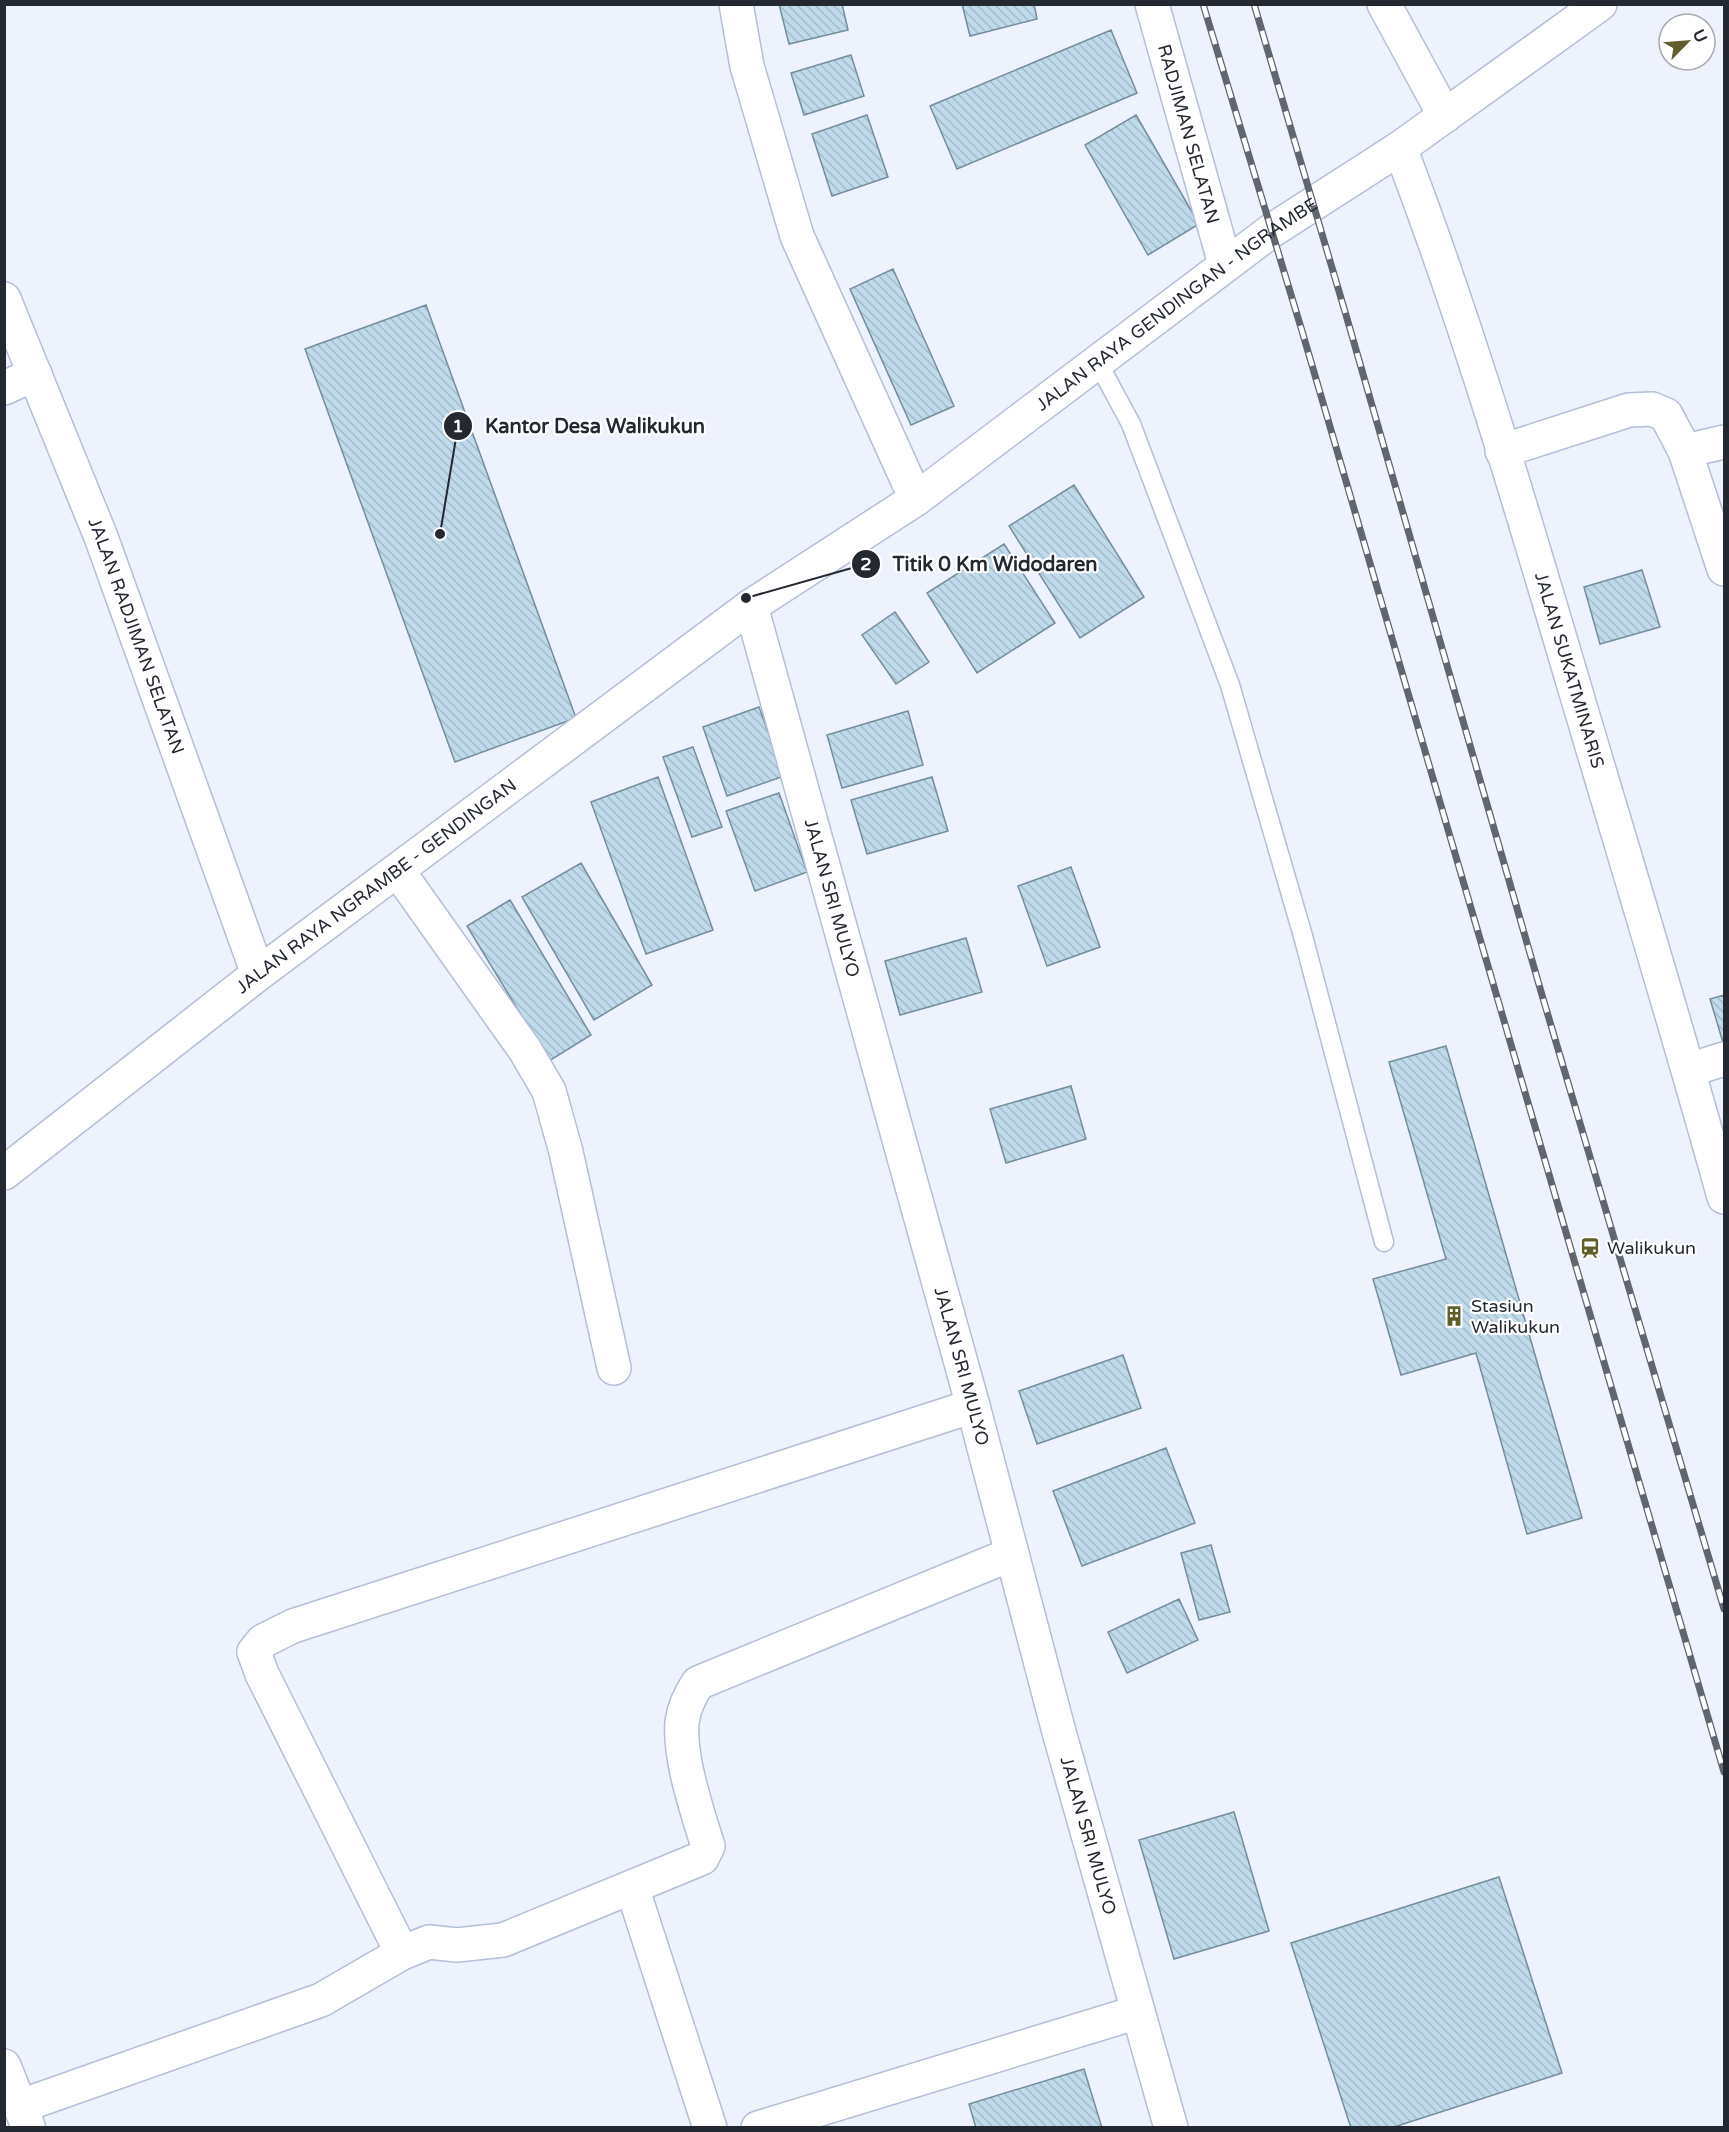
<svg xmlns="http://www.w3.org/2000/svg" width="1729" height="2132" viewBox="0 0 1729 2132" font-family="'Varela Round',sans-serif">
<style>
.building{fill:url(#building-back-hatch);stroke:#738d9c;stroke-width:1.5}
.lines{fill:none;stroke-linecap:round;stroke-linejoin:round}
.service-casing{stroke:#b3bfd7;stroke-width:21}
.minor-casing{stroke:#b3bfd7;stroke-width:36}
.tertiary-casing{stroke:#b3bfd7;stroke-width:36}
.secondary-casing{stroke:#b3bfd7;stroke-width:36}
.service{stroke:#fff;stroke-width:18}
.minor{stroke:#fff;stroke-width:33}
.tertiary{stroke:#fff;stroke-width:33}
.secondary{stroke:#fff;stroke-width:33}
.rail-casing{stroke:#60656e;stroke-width:7}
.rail{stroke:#fff;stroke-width:4.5;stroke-dasharray:14;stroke-linecap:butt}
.labels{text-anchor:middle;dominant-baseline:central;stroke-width:4.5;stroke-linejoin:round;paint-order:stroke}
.street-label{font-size:18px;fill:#232831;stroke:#fff}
.poi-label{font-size:18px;fill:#232831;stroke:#fff;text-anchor:start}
.leader{fill:none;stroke:#232831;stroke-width:2}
.callout-dot{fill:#232831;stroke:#fff;stroke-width:2}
.mark-label{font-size:18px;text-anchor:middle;font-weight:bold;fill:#fff}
.callout-label{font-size:20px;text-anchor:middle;font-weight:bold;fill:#232831;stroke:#fff;stroke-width:4.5;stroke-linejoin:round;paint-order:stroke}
</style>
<defs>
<pattern id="building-back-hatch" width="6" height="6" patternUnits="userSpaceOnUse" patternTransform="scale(1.5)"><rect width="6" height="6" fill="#bfdaeb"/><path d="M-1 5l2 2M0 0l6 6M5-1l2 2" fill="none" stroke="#a4bbca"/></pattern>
</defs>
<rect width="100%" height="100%" fill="#edf2fd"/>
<path class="building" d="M779 4H842L848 30 789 44Z
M962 4H1034L1037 19 970 36Z
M1111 30 1137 93 957 169 930 106Z
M851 55 864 96 804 115 791 73Z
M867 115 888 177 832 196 812 134Z
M1136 115 1199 224 1148 255 1085 145Z
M893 269 954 406 911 425 850 289Z
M426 305 576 718 455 762 305 349Z
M1074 485 1144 597 1080 638 1009 526Z
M1004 544 1055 623 977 673 927 593Z
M1642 570 1660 627 1600 644 1584 587Z
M895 612 929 662 896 684 862 635Z
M759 707 784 776 727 796 703 727Z
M908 711 923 765 842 788 827 735Z
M693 747 722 827 692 837 663 757Z
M658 777 713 930 646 954 591 802Z
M932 777 948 831 867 854 851 800Z
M779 793 807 872 755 891 726 811Z
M581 863 652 985 594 1020 522 897Z
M1071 867 1100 947 1047 966 1018 886Z
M510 900 591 1035 549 1061 467 926Z
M966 938 982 992 900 1015 885 961Z
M1724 995V1046L1710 999Z
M1446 1046 1582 1518 1527 1534 1476 1353 1401 1375 1373 1279 1446 1259 1389 1062Z
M1071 1086 1086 1139 1006 1163 990 1109Z
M1123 1355 1141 1408 1037 1444 1019 1391Z
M1166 1448 1195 1523 1082 1566 1053 1491Z
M1211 1545 1230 1612 1199 1620 1181 1553Z
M1179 1599 1198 1640 1127 1673 1108 1632Z
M1234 1812 1269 1931 1174 1959 1139 1840Z
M1499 1877 1562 2073 1391 2128H1351L1291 1943Z
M1084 2069 1102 2128H976L969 2104Z"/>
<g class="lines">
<g class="service-casing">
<path id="service" d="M1097 361 1131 424 1230 685 1303 936 1384 1242"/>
</g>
<g class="minor-casing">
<g id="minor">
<path d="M736 4 747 66 797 236 916 499"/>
<path id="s1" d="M1152 4 1225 264"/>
<path d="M1384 4 1445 116"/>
<path id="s2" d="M1400 148C1468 325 1521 507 1575 689 1625 858 1677 1027 1724 1197"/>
<path d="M4 388 35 374"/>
<path d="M1502 451 1629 410 1652 409 1666 415 1685 451 1724 569"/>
<path d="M1685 451 1724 442"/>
<path d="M398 871 525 1050 549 1091 566 1152 614 1368"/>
<path d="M1689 1070 1724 1059"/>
<path d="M632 1887 710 2128"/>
<path d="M402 1953 262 1674 254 1652 263 1641 293 1626 973 1406"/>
<path d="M4 2066 28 2126"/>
<path d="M21 2106 321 2000 402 1953 429 1942 457 1945 503 1940 702 1858 708 1846C697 1811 679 1758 682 1722 684 1707 690 1695 698 1683L1012 1554"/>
<path d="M758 2128 1138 2012"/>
</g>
</g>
<g class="tertiary-casing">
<g id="tertiary">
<path id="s3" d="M4 299 101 537 258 974"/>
</g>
</g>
<g class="secondary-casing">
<g id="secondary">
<path id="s4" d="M751 606 973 1406 1059 1732 1171 2128"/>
<path id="s5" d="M4 1173 258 974 751 606 916 499 1271 231 1400 148 1600 4"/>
</g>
</g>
<use href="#service" class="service"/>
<use href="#minor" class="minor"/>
<use href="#tertiary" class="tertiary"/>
<use href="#secondary" class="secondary"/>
<g class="rail-casing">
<path id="rail" d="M1203 4 1302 331 1724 1772
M1254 4 1346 315 1542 995 1724 1609"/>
</g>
<use href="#rail" class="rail"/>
</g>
<defs>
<g id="station-bare" transform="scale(1.62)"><path d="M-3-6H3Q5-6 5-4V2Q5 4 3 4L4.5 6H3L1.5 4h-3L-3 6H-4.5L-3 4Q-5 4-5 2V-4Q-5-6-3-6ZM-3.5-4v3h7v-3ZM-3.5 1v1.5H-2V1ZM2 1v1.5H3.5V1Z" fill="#605f2c" stroke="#fff" stroke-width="2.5" paint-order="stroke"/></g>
<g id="building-bare" transform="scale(1.62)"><path d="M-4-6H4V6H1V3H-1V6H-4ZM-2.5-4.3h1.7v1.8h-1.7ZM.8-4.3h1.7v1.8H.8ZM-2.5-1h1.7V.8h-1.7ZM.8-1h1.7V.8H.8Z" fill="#605f2c" stroke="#fff" stroke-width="2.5" paint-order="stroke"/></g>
</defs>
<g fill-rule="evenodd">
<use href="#station-bare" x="1590" y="1248"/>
<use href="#building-bare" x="1454" y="1316"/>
</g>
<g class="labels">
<g class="street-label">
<text stroke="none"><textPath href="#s1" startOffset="135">RADJIMAN SELATAN</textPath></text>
<text stroke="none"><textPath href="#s5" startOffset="1460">JALAN RAYA GENDINGAN - NGRAMBE</textPath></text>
<text stroke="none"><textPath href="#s3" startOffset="362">JALAN RADJIMAN SELATAN</textPath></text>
<text stroke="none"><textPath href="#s2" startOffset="549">JALAN SUKATMINARIS</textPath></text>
<text stroke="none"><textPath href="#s5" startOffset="470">JALAN RAYA NGRAMBE - GENDINGAN</textPath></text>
<text stroke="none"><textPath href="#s4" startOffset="303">JALAN SRI MULYO</textPath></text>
<text stroke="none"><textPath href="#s4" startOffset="789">JALAN SRI MULYO</textPath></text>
<text stroke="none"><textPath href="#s4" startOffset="1275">JALAN SRI MULYO</textPath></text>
</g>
<g class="poi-label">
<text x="1607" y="1248">Walikukun</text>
<text x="1471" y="1306">Stasiun<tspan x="1471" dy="21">Walikukun</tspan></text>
</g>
</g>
<path class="leader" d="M440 534L458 426M746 598L866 564"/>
<g class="callout-dot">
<circle cx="440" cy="534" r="6"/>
<circle cx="746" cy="598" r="6"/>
<circle cx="458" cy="426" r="15"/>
<circle cx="866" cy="564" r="15"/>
</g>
<g class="mark-label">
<text x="458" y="432">1</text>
<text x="866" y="570">2</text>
</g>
<g class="callout-label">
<text x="595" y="433">Kantor Desa Walikukun</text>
<text x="995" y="571">Titik 0 Km Widodaren</text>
</g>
<rect width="1729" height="2132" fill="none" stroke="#232831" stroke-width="12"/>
<g transform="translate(1687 42) rotate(65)"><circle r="28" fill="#ffffff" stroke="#a7a9ad" stroke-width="1.5"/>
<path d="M0-4.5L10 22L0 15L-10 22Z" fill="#605f2c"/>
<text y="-9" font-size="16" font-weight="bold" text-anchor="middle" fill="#232831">U</text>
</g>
</svg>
